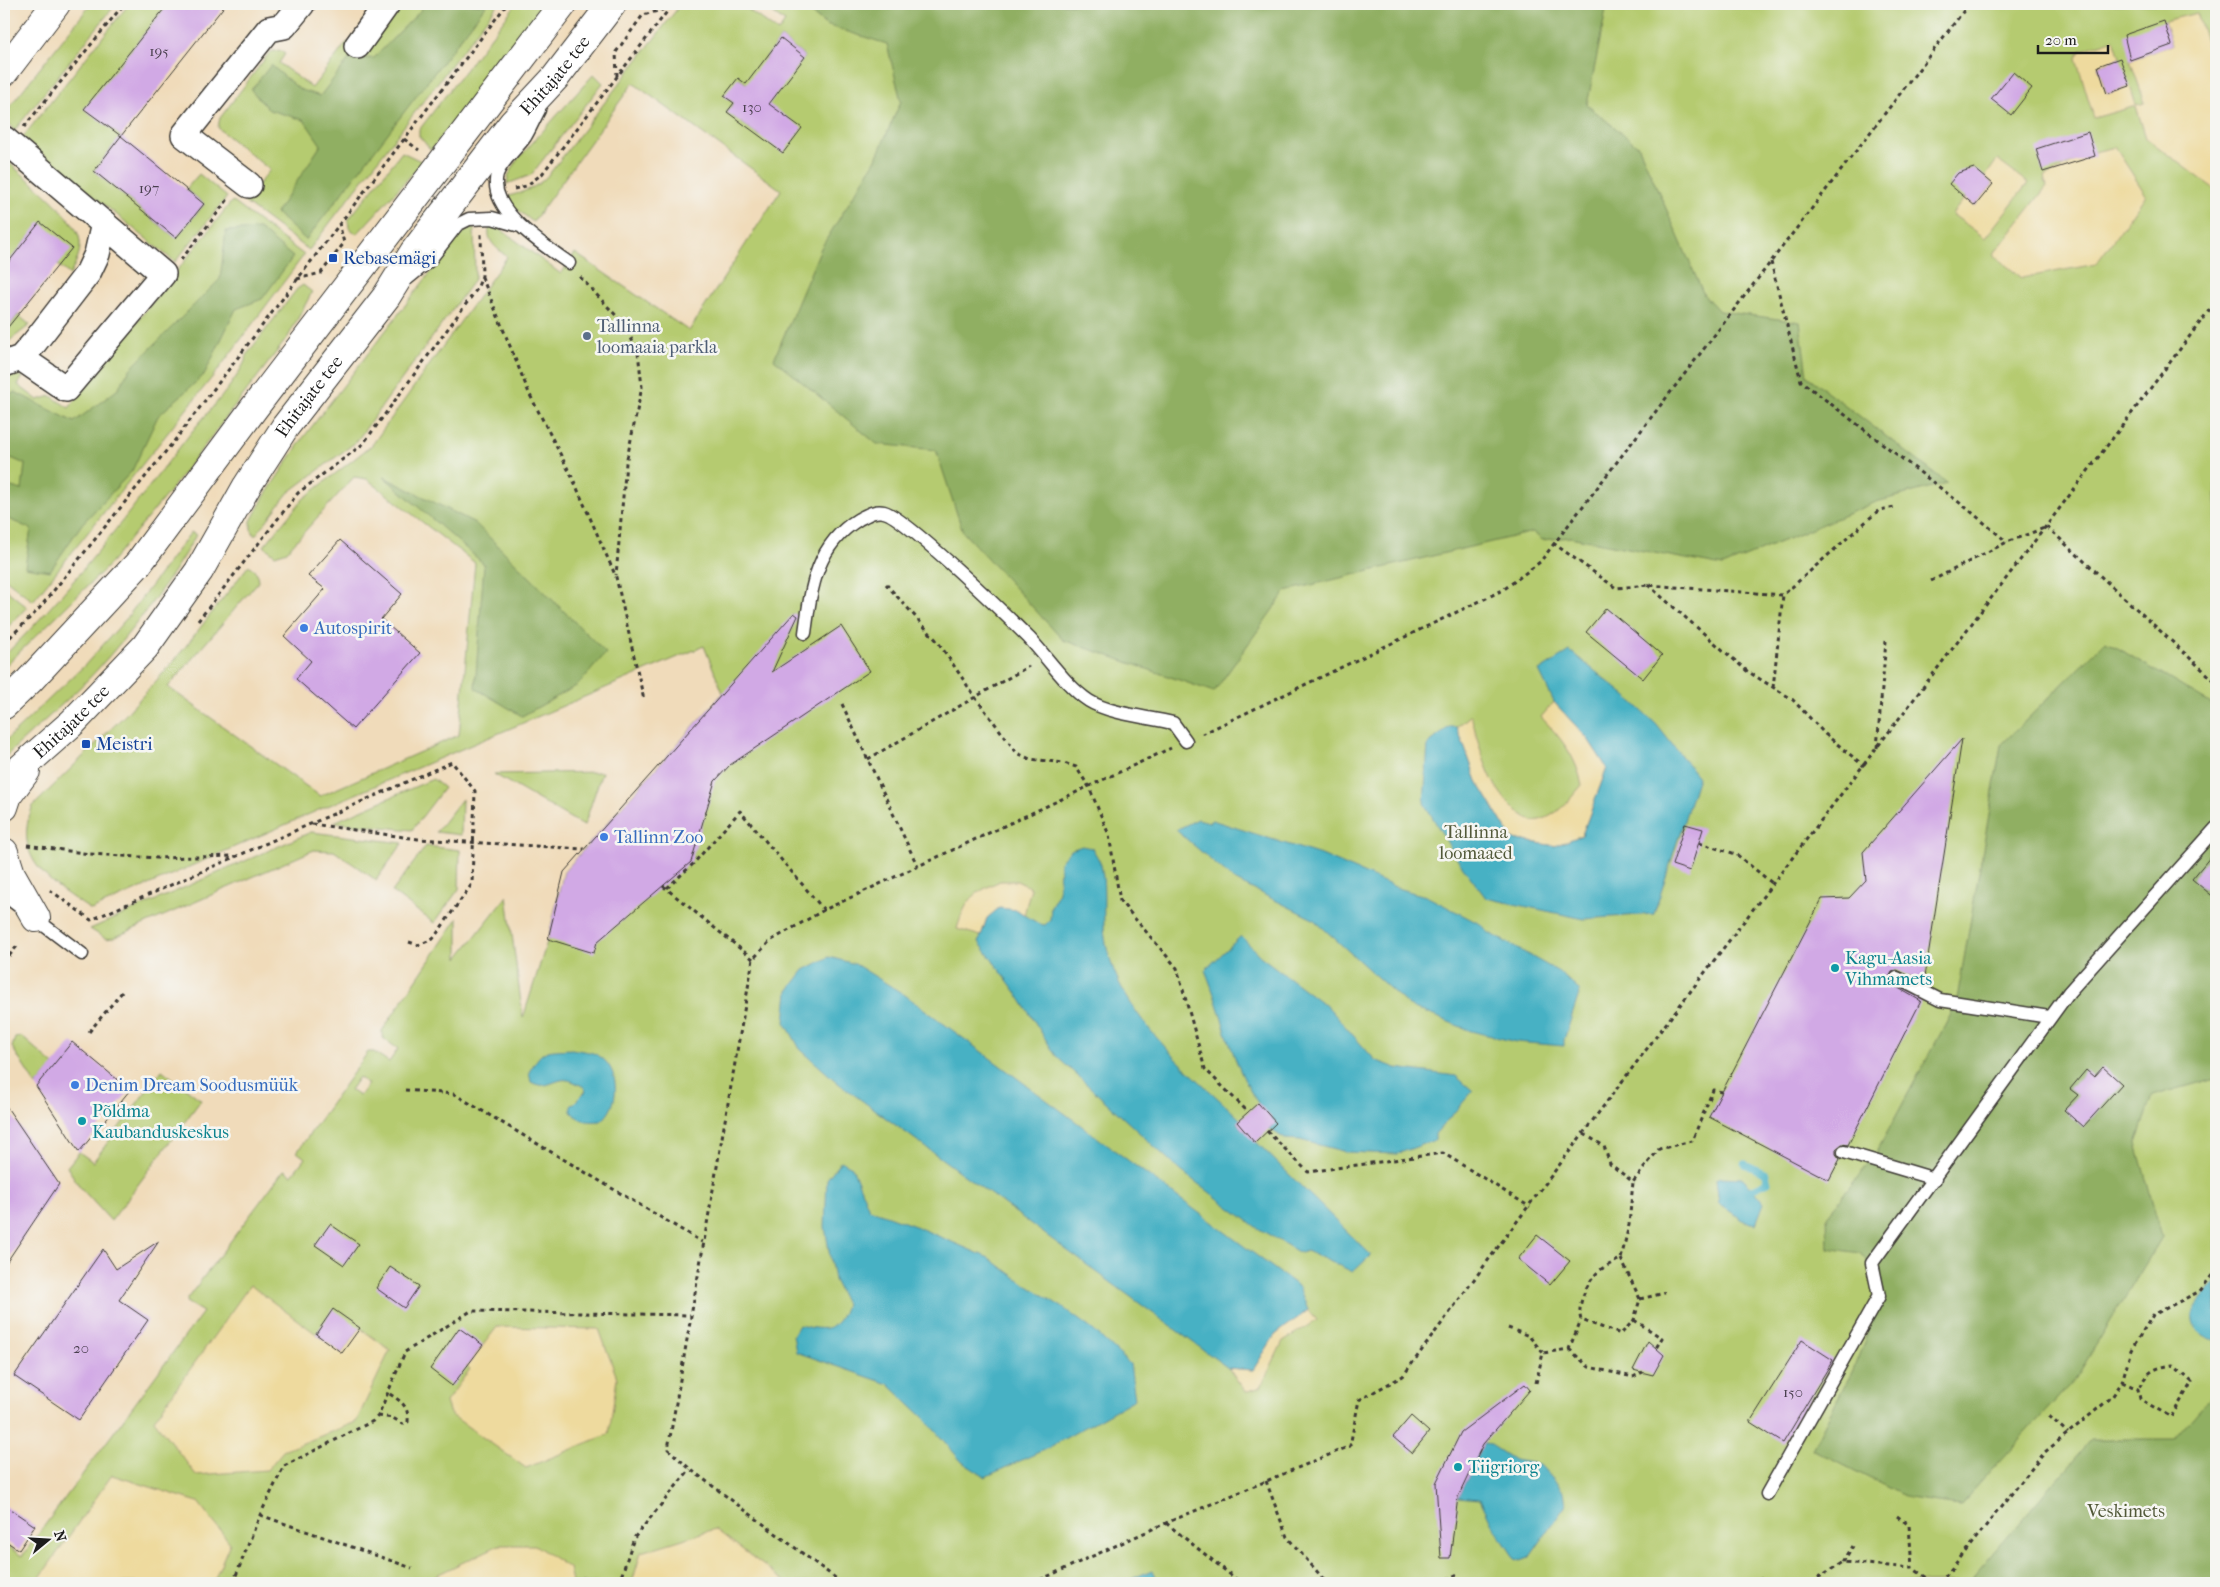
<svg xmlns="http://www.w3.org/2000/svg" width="2220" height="1587" viewBox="0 0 2220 1587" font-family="'IM FELL French Canon',serif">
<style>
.green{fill:#b5cb70;stroke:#687446;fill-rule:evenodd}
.forest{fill:#90af62;stroke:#56663f}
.sand{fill:#eeda9e;stroke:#857b5d}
.water{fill:#46b1c4;stroke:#316670}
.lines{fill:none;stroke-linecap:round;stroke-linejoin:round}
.stream{stroke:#46b1c4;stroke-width:7}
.building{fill:#d1a9e5}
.lane-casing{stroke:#3c3934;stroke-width:15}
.street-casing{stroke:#3c3934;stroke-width:28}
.secondary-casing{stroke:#3c3934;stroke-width:30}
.primary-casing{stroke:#3c3934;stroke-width:30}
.path{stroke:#3c3934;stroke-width:3;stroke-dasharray:4 4;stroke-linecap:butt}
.lane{stroke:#fff;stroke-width:12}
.street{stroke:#fff;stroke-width:25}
.secondary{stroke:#fff;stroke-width:28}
.primary{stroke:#fff;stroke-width:28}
.transit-dot{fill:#1a4fb4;stroke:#f6f6f2;stroke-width:2}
.service-dot{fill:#5c6f8a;stroke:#f6f6f2;stroke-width:2}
.shop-dot{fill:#3f7fe0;stroke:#f6f6f2;stroke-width:2}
.culture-dot{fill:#0f9aa8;stroke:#f6f6f2;stroke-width:2}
.labels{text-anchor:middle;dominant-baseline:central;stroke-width:5;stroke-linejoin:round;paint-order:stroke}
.number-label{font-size:15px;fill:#493f4e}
.street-label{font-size:18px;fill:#1c1c1c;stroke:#f6f6f2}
.transit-label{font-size:18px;fill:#164399;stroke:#f6f6f2;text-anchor:start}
.service-label{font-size:18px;fill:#4e5e75;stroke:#f6f6f2;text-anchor:start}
.shop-label{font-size:18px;fill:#366cbe;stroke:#f6f6f2;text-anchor:start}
.park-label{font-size:18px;fill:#525939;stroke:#f6f6f2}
.culture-label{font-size:18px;fill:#0d838f;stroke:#f6f6f2;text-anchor:start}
</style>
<rect width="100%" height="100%" fill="#f6f6f2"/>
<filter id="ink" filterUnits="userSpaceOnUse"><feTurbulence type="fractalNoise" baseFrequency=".02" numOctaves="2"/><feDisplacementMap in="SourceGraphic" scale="10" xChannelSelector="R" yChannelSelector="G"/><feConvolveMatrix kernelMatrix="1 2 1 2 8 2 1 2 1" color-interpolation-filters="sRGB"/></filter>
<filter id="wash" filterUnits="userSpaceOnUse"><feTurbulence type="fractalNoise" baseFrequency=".0096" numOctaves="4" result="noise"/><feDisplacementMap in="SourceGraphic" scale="20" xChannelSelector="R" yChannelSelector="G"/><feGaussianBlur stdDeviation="1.12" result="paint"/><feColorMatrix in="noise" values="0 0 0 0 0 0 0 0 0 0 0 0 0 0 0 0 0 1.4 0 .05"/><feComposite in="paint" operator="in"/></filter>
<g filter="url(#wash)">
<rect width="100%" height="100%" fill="#f0dbba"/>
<path class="green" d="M91 4H116L14 131 7 119 10 106Z
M129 4H168L85 109 121 136 94 171 176 238 204 204 186 189 199 174 227 197 175 262 22 138Z
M400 4H498L309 250 244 202 270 170 221 131 218 127 220 118 270 52 279 50 285 54 279 63 312 88 347 42 362 52Z
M516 4H544L431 150 419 136V130Z
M681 4H741L778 32 785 22 760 4H800L826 25 844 4H2216V1583H4V1544L22 1556 203 1312 186 1302 187 1299 284 1170 292 1175 305 1158 297 1152 368 1052H374L389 1062 398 1049 383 1038 382 1031 458 918V958L507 896 523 1018 548 939 564 872 723 693 704 646 330 805 91 910C53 885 10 859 33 806L127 713 175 660 249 565 257 573 258 582 168 687 320 796 459 735 475 563 367 479 354 477 287 551 275 555 264 546 303 499 372 445 507 257C496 247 485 241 490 225L499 228 561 274 575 253 689 331 781 190 633 83 533 222 514 207 509 196C527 191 538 187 550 173ZM781 38 805 57 789 77 765 59ZM739 78 751 87 749 90 778 112 760 136 727 112 734 103 725 96ZM359 1077 368 1084 359 1096 350 1090Z
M594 74 603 83 531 175 507 184 508 176 517 160Z
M402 152 423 162 357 234 349 228 348 220Z
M6 160C24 177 79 217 80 242 81 253 75 264 70 275L58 265 40 223 4 268V163Z
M232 201 304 255 218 370 33 601 4 578V376L15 374 23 377 18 385 38 400 51 396 69 408Z
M474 227 475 277 471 284 356 442 288 493 255 536 251 529V521L264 497 303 438 457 238 468 229Z
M303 285 312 292 288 337 169 492 106 568 4 667V656C73 589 131 509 190 434 208 411 240 380 248 353L297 289Z
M18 315 30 325 4 345V330L6 331Z
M191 532 196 535C168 584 134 629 96 671 67 702 34 729 4 758V742L85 665 126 619Z
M4 588 27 607 4 631Z
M602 772 584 826 494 774Z
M433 779 444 788 412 830 334 822Z
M462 799 461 835 436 832Z
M311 832 403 843 376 880 334 851 314 850 113 938 106 939 90 929Z
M426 846 460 850 459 889 434 923 392 892Z
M21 1036 54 1065 36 1086 12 1047 15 1038Z
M162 1070 201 1100 111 1221 80 1187 67 1167 79 1152 93 1162Z"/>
<path class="forest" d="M425 4H487L306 240 276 213 321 145 304 120 269 110 251 90 271 65 299 89 320 96 349 59 374 58 419 12Z
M800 4H1610L1606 10 1587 105 1639 147 1704 295 1719 311 1800 322 1807 376 1947 483 1876 502 1723 566 1570 537 1542 540 1533 532 1286 591 1214 692 1063 640 963 532 936 450 877 444 774 359 821 248 875 161 901 101 887 44 826 25Z
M259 229 293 257 262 299 236 309 204 375 158 416 132 471 82 524 50 571 25 567 31 529 4 517V485L22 490 25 464 4 455V398L15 392 74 422 117 390 130 369 220 279 226 231Z
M384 477 475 523 606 653 578 685 522 716 475 688 484 564Z
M2106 641 2216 707V1078L2152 1096 2136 1143 2162 1237 2076 1378 1960 1505 1908 1498 1812 1449 1853 1370 1877 1309 1869 1264 1860 1253 1828 1248 1827 1216 1875 1155 1956 1005 2001 745Z
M2216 1391V1583H1968L2092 1439H2174Z"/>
<path class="sand" d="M2197 13 2209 51 2216 42V190L2146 138 2136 106 2094 118 2076 58 2080 51 2114 39 2120 58 2098 66 2107 94 2130 86 2136 105 2145 103 2130 60 2172 45 2164 21Z
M2115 147 2146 195 2096 264 2022 278 1993 255 2047 186 2044 177 2094 152Z
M1997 160 2028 183 1985 238 1952 214 1965 198 1975 206 1993 184 1985 177Z
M1554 702 1588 739 1607 768 1582 835 1555 846 1512 839 1477 781 1457 727 1471 715C1479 745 1487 782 1510 804 1516 811 1525 816 1532 821 1555 820 1568 801 1582 785 1576 756 1561 738 1541 717Z
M1000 881H1017L1031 888 1024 915 1017 910 987 918 981 936 957 929C966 899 972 894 1000 881Z
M250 1285 342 1353 360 1328 390 1350 356 1422 283 1451 267 1470 196 1475 154 1420Z
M1308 1310 1317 1320 1283 1341 1261 1387 1246 1392 1228 1368 1253 1370 1275 1335Z
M497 1327 599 1329 617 1378 609 1434 526 1468 450 1414 446 1402 470 1369 467 1366Z
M112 1475 198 1502 230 1543 213 1583H36Z
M715 1529 787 1583H632L641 1552Z
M499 1545H535L569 1568 572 1583H420Z"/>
<path class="water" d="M1570 651 1626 696 1656 724 1698 777 1654 914 1584 919 1486 898 1457 859 1424 803 1428 744 1449 727H1457L1477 781 1512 839 1555 846 1582 835 1607 768 1588 739 1554 702 1539 671Z
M1198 819 1209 822 1212 820 1324 856 1400 889 1426 896 1482 925 1488 932 1559 972 1580 991 1564 1040V1046L1516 1042 1471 1031 1409 1006 1313 919 1234 880 1176 830Z
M1082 846 1092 848C1095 853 1099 859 1101 865 1107 890 1101 919 1106 944 1121 1018 1189 1070 1240 1119L1237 1123 1371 1255 1353 1272 1307 1251 1300 1253 1256 1227 1181 1171 1056 1056 1018 995 979 942 987 918 999 908 1017 910 1039 924 1045 925 1050 920 1051 906 1059 892 1060 862 1071 850Z
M1241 936 1260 956 1329 1008 1375 1060 1396 1068 1456 1076 1473 1091 1435 1134V1140L1397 1154 1346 1152 1300 1140 1285 1139 1270 1129 1276 1123C1270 1117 1263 1110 1258 1103 1231 1064 1223 1014 1205 970Z
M829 957 855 964 905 995 1299 1287 1308 1310 1275 1335 1253 1370 1228 1368 838 1083 800 1049 785 1022 788 991 804 970Z
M572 1049C580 1051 592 1051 599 1056 621 1069 620 1107 601 1121 588 1122 581 1122 571 1112V1106L586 1091 584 1087C578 1084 569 1078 561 1080 549 1083 544 1089 531 1082L529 1072C544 1047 544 1051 572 1049Z
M841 1161 852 1167 869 1209 915 1226 989 1258 1022 1282 1062 1307 1093 1330 1130 1364 1135 1399 1048 1448 985 1477 962 1462 924 1418 888 1384 796 1352 793 1335 799 1325C825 1331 838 1332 846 1304L834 1280 825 1227 827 1179Z
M1720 1177 1743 1178 1764 1203 1756 1224 1746 1222 1719 1204 1716 1179Z
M2215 1284 2216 1285V1340C2202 1338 2187 1324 2195 1309 2200 1300 2209 1292 2215 1284Z
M1483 1444 1491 1445 1514 1460 1539 1464 1564 1491 1566 1505 1529 1558 1521 1561 1515 1559 1492 1524 1480 1499 1458 1497Z
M1152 1570 1158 1583H1122Z"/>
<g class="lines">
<path class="stream" d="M1745 1164 1766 1174 1768 1182 1753 1189"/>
</g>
<g id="blocks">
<path class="building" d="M168 4H226L121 136 84 109Z
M2164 21 2172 45 2130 60 2124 35Z
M781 38 805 57 769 104 802 128 783 153 727 112 734 103 724 96 738 78 746 84Z
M2120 58 2130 86 2107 94 2098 66Z
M2013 72 2032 88 2011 115 1991 99Z
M2088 132 2095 156 2043 172 2036 149Z
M121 136 204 204 176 238 94 171Z
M1974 168 1993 184 1975 206 1949 184 1958 173Z
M40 222 72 248 4 332V268Z
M340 540 402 594 381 619 420 653 353 729 296 679 311 661 284 636 325 589 308 576Z
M1606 608 1662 655 1643 679 1586 632Z
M794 613 798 616 772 672 841 626 870 671 730 765 715 781 691 862 597 942 594 953 548 939 564 872Z
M1962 739 1924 983 1897 970 1892 972 1889 978 1893 985 1921 1001 1848 1145 1842 1144 1836 1149V1154L1840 1159 1829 1180 1709 1117 1822 899 1849 898 1866 880 1863 852Z
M1685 824 1703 829 1690 871 1672 865Z
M2216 850V899L2192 879Z
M72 1042 130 1090 79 1152 36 1086Z
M2103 1067 2122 1084 2083 1127 2064 1110 2078 1095 2070 1089 2086 1070 2094 1077Z
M4 1103 59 1184 4 1266Z
M1258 1103 1276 1123 1255 1143 1237 1122Z
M330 1224 359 1244 344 1265 315 1245Z
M1537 1235 1570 1261 1550 1285 1518 1259Z
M159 1241 119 1300 148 1320 79 1420 14 1376 103 1249 116 1269Z
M390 1267 419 1286 404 1308 376 1288Z
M333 1309 360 1328 342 1353 316 1334Z
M459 1328 483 1345 452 1386 430 1369Z
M1802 1340 1833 1360 1783 1443 1750 1422Z
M1648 1341 1664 1355 1653 1375 1633 1370Z
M1525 1384 1530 1390 1483 1444 1458 1497 1450 1558H1441L1436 1483 1461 1432Z
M1411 1416 1429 1432 1412 1453 1393 1437Z
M4 1505 35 1526 19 1550 4 1540Z"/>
</g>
</g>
<g filter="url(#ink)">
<use href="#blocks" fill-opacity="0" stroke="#3c3934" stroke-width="1"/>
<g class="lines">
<g class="lane-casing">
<path id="lane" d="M539 110C534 119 530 129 525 137 517 149 501 161 497 174 487 210 545 246 569 263
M407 279 429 261 457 225 469 219 492 218 520 226
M805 633C811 588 816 545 859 519 867 515 874 510 884 512 904 516 1009 618 1029 638 1047 657 1067 687 1089 701 1110 714 1149 717 1173 723L1186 741
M4 895 82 954
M1897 978 1940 1000 2049 1017
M1844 1152 1935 1179
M1767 1494 1879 1296 1872 1263 2069 992 2216 828"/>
</g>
<g class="street-casing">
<path id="street" d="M357 46 387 4
M4 139 163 274 66 389 21 358
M249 185 184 135 269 29 284 26 302 4
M4 364 21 358 34 343 88 273 97 254 104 223"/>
</g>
<g class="secondary-casing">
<path id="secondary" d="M4 72 56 4"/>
</g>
<g class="primary-casing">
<g id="primary">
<path d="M4 705 29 681 138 564 254 408 563 4"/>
<path id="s1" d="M4 783 73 722 145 647 199 571 247 486 285 427 386 297 414 252 513 123 555 78 612 4"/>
<path d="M4 807 8 795 26 771"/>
<path d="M4 852 11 874 36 918"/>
</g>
</g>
<path class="path" d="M617 76 616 52 643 15 669 8
M24 127 124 4
M404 139 419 150
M514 189 526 186 542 174 673 4
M181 260 229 198
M1771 262 1801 381 1969 510 2007 542
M482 277 529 393 573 479 616 577 644 700
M580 277 624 324 638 352 642 387 626 463 616 575
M297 279 321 273 344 243 339 223
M1553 543 1616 588 1648 585 1783 595 1879 510 1895 507
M1931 581 2007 542 2047 527 2216 682
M886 584 938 642 975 697 1017 753 1030 759 1064 763 1076 767 1089 787 1109 835 1120 901 1177 968 1205 1069 1248 1112
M1648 585 1747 671 1792 699 1825 734 1864 766
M198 621 298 493 363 444 477 289 482 276 481 234
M4 643 38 610 175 440 507 4
M1773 688 1783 595
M842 704 918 867
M1202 734 1503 590 1540 562 1969 4
M1877 748 1886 641
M868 759 1029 666
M312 824 418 839 584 849
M1699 843 1736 854 1772 883
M27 845 90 854 157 858 235 856
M663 886 753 959
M667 888 693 864 740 811 824 910
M50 890 91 920 452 762 475 791 472 884 433 939 418 945 409 942
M4 962 18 945
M89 1032 122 992
M405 1090 454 1094 702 1242
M1267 1131 1308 1172 1443 1153 1530 1207
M1584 1134 1604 1146 1610 1164 1633 1182 1659 1149 1692 1141 1713 1090 1722 1092
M1621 1259 1640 1299 1634 1320 1621 1334 1581 1320C1576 1305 1588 1280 1600 1270 1606 1266 1614 1262 1621 1259L1629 1225 1633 1182
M1640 1299 1665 1293
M1634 1320 1662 1338 1656 1348
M1508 1328 1529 1336 1543 1353
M1569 1349 1589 1367 1633 1377 1643 1372
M2122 1382 2138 1389 2140 1399 2171 1417 2192 1382 2173 1365C2153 1368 2148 1371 2138 1389
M1536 1383 1543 1353 1569 1349 1581 1320
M378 1416 393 1418 403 1424 408 1422C409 1406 401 1401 388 1393
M2049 1416 2068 1433
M1266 1481 1287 1537 1327 1583
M260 1515 412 1568
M1897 1516 1909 1525 1912 1568
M1166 1523 1241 1583
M1843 1562 1853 1546
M233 1583 260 1515 284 1466 373 1421 378 1416 405 1352 471 1311 690 1315
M619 1583 634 1538 690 1469
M842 1583 690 1469 668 1449 753 959 770 941 824 910 1171 748
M1033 1583 1166 1523 1350 1446 1359 1400 1403 1376C1668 1013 1947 661 2216 301
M1439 1583 1460 1573
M1751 1583 1761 1579 1764 1583
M1820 1583 1816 1579 1843 1562 1912 1568 1935 1583
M1940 1583 2045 1452 2112 1397 2122 1382 2131 1350 2153 1315 2200 1291 2216 1270"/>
<use href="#lane" class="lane"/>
<use href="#street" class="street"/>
<use href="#secondary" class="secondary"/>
<use href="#primary" class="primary"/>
</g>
</g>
<g class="transit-dot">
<rect x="328" y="253" width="10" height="10" rx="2.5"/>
<rect x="81" y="739" width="10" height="10" rx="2.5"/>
</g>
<circle class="service-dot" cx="587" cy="336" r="5"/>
<g class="shop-dot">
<circle cx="304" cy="628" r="5"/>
<circle cx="604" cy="837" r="5"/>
<circle cx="75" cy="1085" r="5"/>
</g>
<g class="culture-dot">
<circle cx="1835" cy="968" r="5"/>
<circle cx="82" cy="1121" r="5"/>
<circle cx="1458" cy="1467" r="5"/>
</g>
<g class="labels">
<g class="number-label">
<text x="159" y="51">195</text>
<text x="752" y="107">130</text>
<text x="149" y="188">197</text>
<text x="81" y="1348">20</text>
<text x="1793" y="1392">150</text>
</g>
<g class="street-label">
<text stroke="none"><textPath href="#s1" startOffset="901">Ehitajate tee</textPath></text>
<text stroke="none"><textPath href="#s1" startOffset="496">Ehitajate tee</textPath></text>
<text stroke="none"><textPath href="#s1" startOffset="91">Ehitajate tee</textPath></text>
</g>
<g class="transit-label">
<text x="343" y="258">Rebasemägi</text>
<text x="96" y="744">Meistri</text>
</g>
<g class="service-label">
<text x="597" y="326">Tallinna<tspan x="597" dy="21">loomaaia parkla</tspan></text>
</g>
<g class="shop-label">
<text x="314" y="628">Autospirit</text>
<text x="614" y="837">Tallinn Zoo</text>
<text x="85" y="1085">Denim Dream Soodusmüük</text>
</g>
<g class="park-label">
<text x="1476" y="832">Tallinna<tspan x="1476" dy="21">loomaaed</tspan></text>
<text x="2126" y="1511">Veskimets</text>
</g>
<g class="culture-label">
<text x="1845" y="958">Kagu-Aasia<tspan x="1845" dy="21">Vihmamets</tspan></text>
<text x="92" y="1111">Põldma<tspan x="92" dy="21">Kaubanduskeskus</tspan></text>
<text x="1468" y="1467">Tiigriorg</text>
</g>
</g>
<rect width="2220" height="1587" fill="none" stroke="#f6f6f2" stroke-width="20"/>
<g transform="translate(48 1540) rotate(72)" stroke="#f6f6f2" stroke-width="4" paint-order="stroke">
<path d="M0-4L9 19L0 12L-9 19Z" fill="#1c1c1c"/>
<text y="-8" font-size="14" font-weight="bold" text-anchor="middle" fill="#1c1c1c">N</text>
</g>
<path d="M2038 45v8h70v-8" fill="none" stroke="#1c1c1c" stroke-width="2.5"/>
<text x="2045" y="45" font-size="15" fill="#1c1c1c" stroke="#f6f6f2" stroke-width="4" paint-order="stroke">20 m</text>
</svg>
